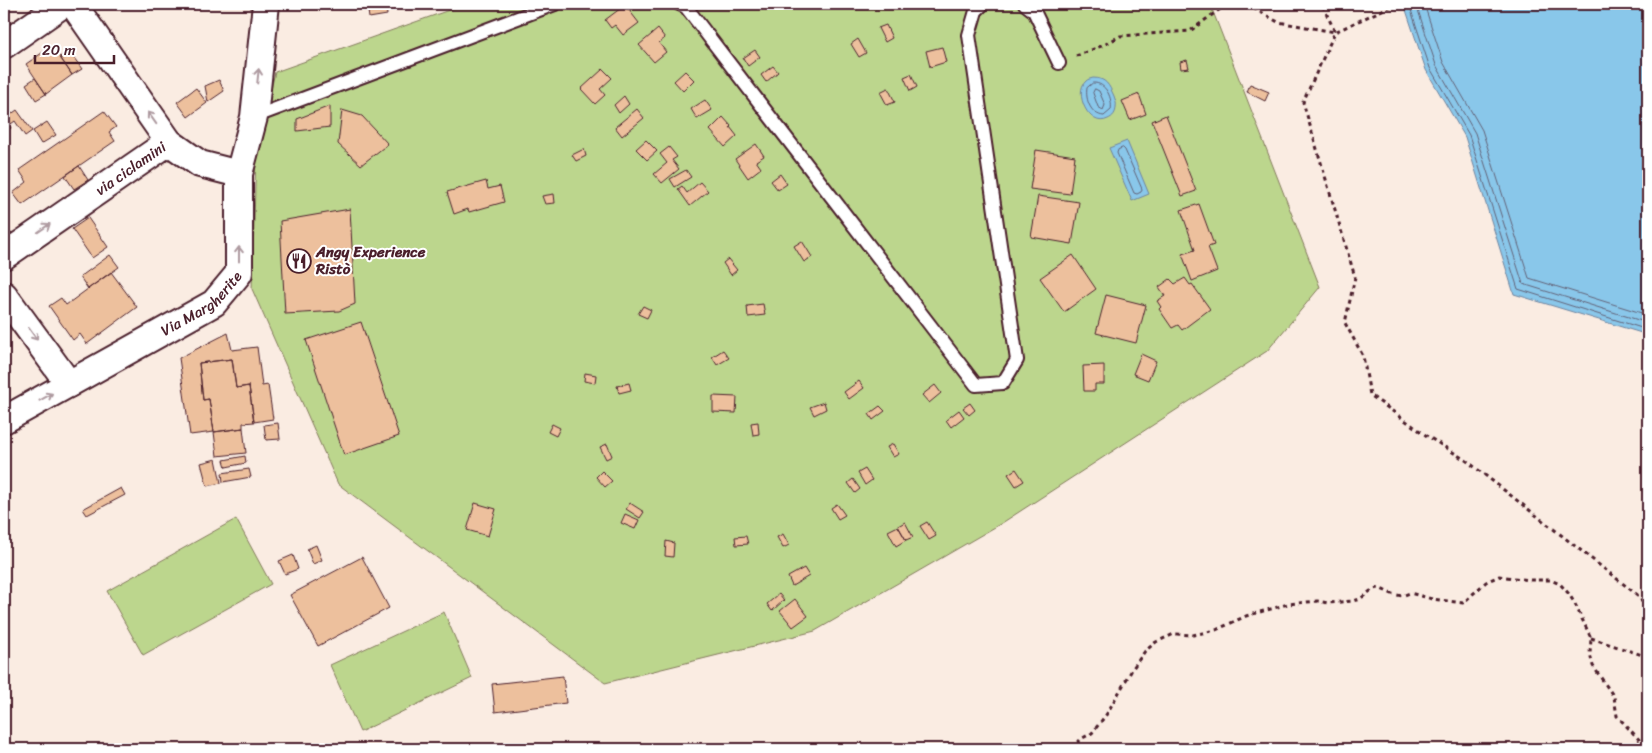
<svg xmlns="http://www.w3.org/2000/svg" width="1652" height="753" viewBox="0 0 1652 753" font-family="Sriracha,sans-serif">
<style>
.green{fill:#bcd68d;stroke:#837a5c}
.water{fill:#89c7ea;stroke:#70849e}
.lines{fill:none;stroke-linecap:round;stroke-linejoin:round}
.shore{stroke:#636277;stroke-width:1}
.building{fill:#edc09d;stroke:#4a1f2b}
.service-casing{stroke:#4a1f2b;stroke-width:16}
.minor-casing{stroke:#4a1f2b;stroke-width:30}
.path{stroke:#4a1f2b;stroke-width:3;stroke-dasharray:4 4;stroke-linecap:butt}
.service{stroke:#fff;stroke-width:12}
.minor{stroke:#fff;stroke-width:26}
.oneway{stroke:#ae9aa0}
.labels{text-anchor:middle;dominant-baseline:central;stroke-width:4;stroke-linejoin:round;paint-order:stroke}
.street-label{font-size:15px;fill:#4a1f2b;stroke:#fff}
.poi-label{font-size:15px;font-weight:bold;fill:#4a1f2b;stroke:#fff;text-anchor:start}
</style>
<rect width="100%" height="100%" fill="#faece2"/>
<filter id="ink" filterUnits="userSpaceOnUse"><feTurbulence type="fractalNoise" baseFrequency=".02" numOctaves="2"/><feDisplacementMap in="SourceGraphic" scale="10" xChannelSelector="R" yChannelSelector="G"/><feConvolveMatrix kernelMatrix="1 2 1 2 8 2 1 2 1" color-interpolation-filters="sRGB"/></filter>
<g filter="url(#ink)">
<path class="green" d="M466 4H1210L1320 287 1267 351 1002 523 815 631 605 683 338 484 252 289 256 155 275 72Z
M236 519 271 584 143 655 107 591Z
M444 612 472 678 360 732 330 665Z"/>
<path class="water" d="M1404 4H1648V335L1514 294 1465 137 1426 70Z
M1093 78C1106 78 1109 85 1114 96 1115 100 1117 103 1116 107 1116 113 1113 117 1108 119 1089 129 1073 92 1086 81 1088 79 1090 79 1093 78Z
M1127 141 1149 194 1132 201 1109 148Z"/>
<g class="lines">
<path class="shore" d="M1409 4 1430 68 1469 135 1518 289 1648 330
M1416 4 1436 65 1475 133 1523 284 1648 323
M1424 4 1443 62 1482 130 1529 278 1648 315
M1093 83C1106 82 1113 99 1111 110L1104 116C1091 115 1085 100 1087 88Z
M1095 89 1099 91 1105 105 1103 110 1098 107 1093 93Z
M1123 148 1125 150 1142 189 1141 192 1137 194 1134 193 1117 153 1118 150Z"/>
</g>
<path class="building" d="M367 4H405L386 6 387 15 369 18Z
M625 5 639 23 623 35 615 25 611 28 605 20Z
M886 25 892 38 885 42 878 28Z
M658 29 665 38 659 43 666 52 654 62 639 45Z
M858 39 866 53 859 57 851 44Z
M52 46 72 75 46 94 26 64Z
M942 47 946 62 930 67 926 51Z
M755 50 760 57 748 66 743 58Z
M69 51 82 69 72 75 60 57Z
M1187 60 1189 68 1181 69 1180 62Z
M773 66 778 72 766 82 761 75Z
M603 69 612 78 600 89 605 95 595 104 581 89Z
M685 71 694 80 683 91 674 81Z
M911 74 917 87 910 91 904 77Z
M35 78 46 94 36 100 26 84Z
M219 80 224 91 208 102 205 86Z
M1250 84 1269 92 1265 101 1247 92Z
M196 88 207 103 188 117 177 102Z
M888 88 895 102 887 105 880 92Z
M1139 94 1146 114 1130 120 1122 101Z
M624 96 629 104 619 113 614 105Z
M705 100 712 110 697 119 691 109Z
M330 106V127L297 131V119Z
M637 109 644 118 622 136 615 127Z
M17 110 32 131 25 136 15 121 11 124 6 118Z
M342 110 362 116 388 144 361 165 338 144Z
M104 111 116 127 109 132 115 141 22 205 13 193 27 182 19 170Z
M1166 115 1196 191 1182 196 1152 121Z
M723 117 731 126 730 127 737 136 725 147 710 130Z
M4 118 11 128 4 133Z
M47 122 56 135 41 144 33 131Z
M646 140 657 151 647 160 636 149Z
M756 144 764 156 756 161 761 168 748 178 735 159Z
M669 147 677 157 672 160 679 169 662 183 654 174 667 163 660 154Z
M584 149 586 156 576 161 572 155Z
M1036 150 1075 156 1070 194 1030 189Z
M79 166 88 180 74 189 65 176Z
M686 170 691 177 675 187 670 179Z
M780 174 787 184 778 190 771 181Z
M486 181 488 189 500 186 504 202 469 212 468 209 454 214 447 192Z
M700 182 708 191 690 206 678 189 682 186 687 193Z
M554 194 555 203 545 204 542 196Z
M1038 196 1079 202 1072 244 1031 237Z
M1199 204 1214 245 1208 247 1217 271 1192 281 1182 254 1195 250 1181 210Z
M350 209 355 304 339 311 285 314 280 221Z
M88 218 108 247 92 258 72 229Z
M802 241 812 257 804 262 794 246Z
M110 255 119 267 88 289 80 277Z
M1073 255 1096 289 1064 312 1040 278Z
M728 259 737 270 731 275 723 263Z
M111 272 137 307 87 344 80 334 73 340 49 306 61 298 66 305Z
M1185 278 1190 285 1192 284 1210 309 1182 330 1178 325 1172 328 1159 309 1161 307 1157 301 1165 296 1159 287 1170 279 1175 284Z
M1106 295 1146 305 1136 343 1096 333Z
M763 304 765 315 748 317 747 306Z
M643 306 651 310 647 318 638 314Z
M361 322 399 436 344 455 306 340Z
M228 333 232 350 257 347 262 386 268 385 273 419 254 422 249 386 236 388 232 359 199 363 203 400 209 399 214 432 190 435 179 358Z
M723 350 729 358 717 365 712 357Z
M1141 354 1156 361 1148 380 1133 374Z
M232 359 236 388 249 386 254 422 243 423V428L214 432 209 399 203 400 199 363Z
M1104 365V384H1095V391H1084L1083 366Z
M585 373 596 375 595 383 584 381Z
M859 381 864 388 849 399 844 392Z
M629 383 631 390 619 393 617 386Z
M935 385 941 393 929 403 922 395Z
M713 396 737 397 736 413 713 412Z
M824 402 826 409 814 415 810 407Z
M970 403 975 410 969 415 963 408Z
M880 406 885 411 873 420 869 414Z
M959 410 964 417 951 427 946 420Z
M758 422 759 434 753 435 751 423Z
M278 423 280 439 266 440 264 425Z
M552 424 560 428 556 436 548 432Z
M243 428 246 453 217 456 214 432Z
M607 444 612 456 606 459 600 447Z
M893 444 899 454 893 457 887 447Z
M245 456 246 463 226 467 224 460Z
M216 459 221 483 207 486 201 463Z
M249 469 251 477 223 482 222 473Z
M865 469 872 480 865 485 858 473Z
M1016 469 1024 481 1016 486 1008 474Z
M602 471 612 481 605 487 596 477Z
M853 479 860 489 855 493 848 483Z
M121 488 125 495 87 515 83 509Z
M475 503 496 509 488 536 467 530Z
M630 503 644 512 640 518 626 509Z
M837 504 845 515 838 519 831 508Z
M625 514 639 520 635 529 621 523Z
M905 522 913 537 906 540 898 526Z
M927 522 936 536 929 540 920 526Z
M898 526 906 540 896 546 888 531Z
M783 534 789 545 783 548 777 537Z
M746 536 748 544 736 545 735 537Z
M666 541 674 543 673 557 665 556Z
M316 545 322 560 313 564 307 549Z
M293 555 298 569 285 574 279 561Z
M362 557 389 608 318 646 290 595Z
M804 568 809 576 792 586 788 577Z
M779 594 784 600 772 611 767 604Z
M795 599 808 616 793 627 780 611Z
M563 676 566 703 495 712 492 684Z"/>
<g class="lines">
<g class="service-casing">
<path id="service" d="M679 4 686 7 976 385 1003 383 1017 360 969 35 976 11 983 4
M1025 4 1034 11 1059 63
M254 117 555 4"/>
</g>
<g class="minor-casing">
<g id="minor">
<path d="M4 45 63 4"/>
<path d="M169 142 200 164 239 174"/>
<path id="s1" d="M4 256 169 142 73 4"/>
<path d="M4 295 69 384"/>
<path id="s2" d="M4 420 214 303 239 273V174L254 117 266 4"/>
</g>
</g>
<path class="path" d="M1246 4 1278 22 1335 32 1395 4
M1314 4 1324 8 1335 32 1303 102 1355 277 1345 323 1363 356 1370 395 1427 436 1467 461 1640 597 1648 619
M1076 56 1104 45 1120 36 1190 31 1227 4
M1591 638 1648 657
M1072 749 1081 739 1092 733 1106 715 1133 668 1145 651 1156 642 1174 634 1193 635 1216 630 1246 616 1288 604 1317 601 1328 603 1353 601 1360 599 1373 589 1379 588 1392 594 1402 596 1410 593 1432 599 1463 603 1486 582 1499 576 1530 580H1550L1560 584 1569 594 1575 604 1591 638 1590 654 1593 666 1614 697 1617 716 1648 749"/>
<use href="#service" class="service"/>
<use href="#minor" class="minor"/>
</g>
<defs><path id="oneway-shaft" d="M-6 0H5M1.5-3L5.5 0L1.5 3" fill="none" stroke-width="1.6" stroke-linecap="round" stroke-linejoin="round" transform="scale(1.25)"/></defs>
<g class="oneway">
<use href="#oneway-shaft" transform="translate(258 76) rotate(-84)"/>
<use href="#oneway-shaft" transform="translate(152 118) rotate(-125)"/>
<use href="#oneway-shaft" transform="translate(44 228) rotate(-35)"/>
<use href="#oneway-shaft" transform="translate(239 254) rotate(-90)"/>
<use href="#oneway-shaft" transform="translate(33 334) rotate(54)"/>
<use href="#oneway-shaft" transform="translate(46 397) rotate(-29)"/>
</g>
</g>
<defs>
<g id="restaurant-ring" transform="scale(1.25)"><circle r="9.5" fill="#fff" stroke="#4a1f2b" stroke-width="1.5"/><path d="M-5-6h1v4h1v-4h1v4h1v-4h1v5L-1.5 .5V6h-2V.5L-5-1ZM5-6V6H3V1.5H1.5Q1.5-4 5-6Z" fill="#4a1f2b"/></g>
</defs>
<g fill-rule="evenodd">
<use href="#restaurant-ring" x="299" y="261"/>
</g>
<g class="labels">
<g class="street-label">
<text stroke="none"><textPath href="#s1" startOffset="154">via ciclamini</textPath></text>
<text stroke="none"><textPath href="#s2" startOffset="230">Via Margherite</textPath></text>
</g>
<g class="poi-label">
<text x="316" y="252">Angy Experience<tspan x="316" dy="17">Ristò</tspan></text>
</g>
</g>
<rect width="1652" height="753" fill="none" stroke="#fff" stroke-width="20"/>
<rect x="10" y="10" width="1632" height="733" fill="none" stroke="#4a1f2b" stroke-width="2" filter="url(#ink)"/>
<path d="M35 55v8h79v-8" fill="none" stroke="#4a1f2b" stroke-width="2.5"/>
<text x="42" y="55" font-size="15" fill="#4a1f2b" stroke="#ffffff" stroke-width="4" paint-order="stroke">20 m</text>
</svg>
